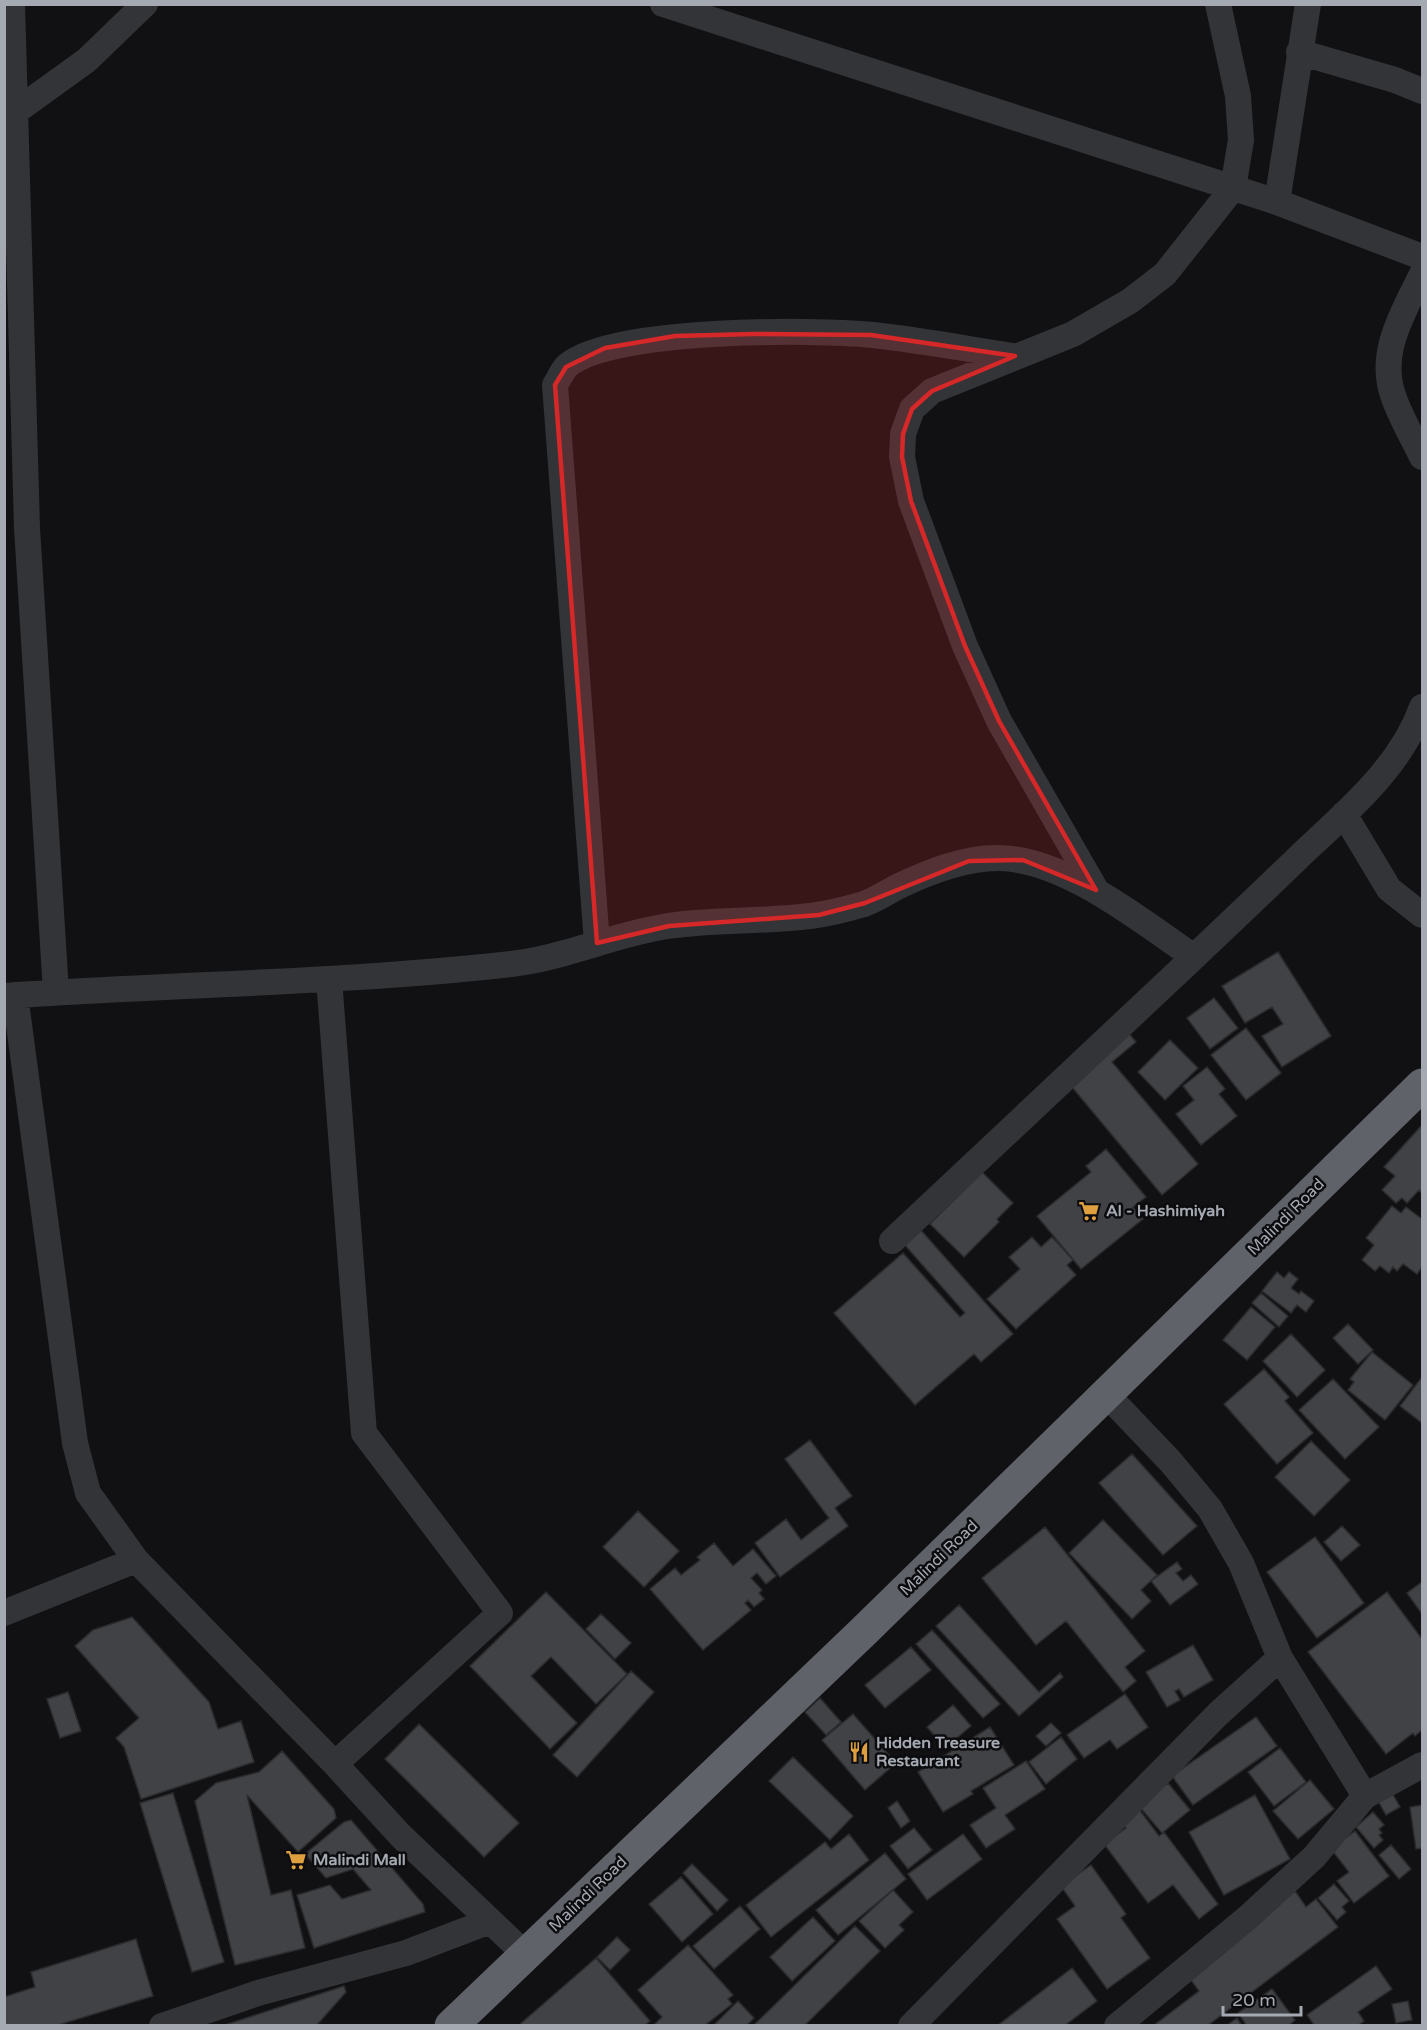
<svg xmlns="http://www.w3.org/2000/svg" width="1427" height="2030" viewBox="0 0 1427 2030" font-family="'Varela Round',sans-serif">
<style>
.building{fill:#404246;stroke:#2c2c2e;stroke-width:1.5}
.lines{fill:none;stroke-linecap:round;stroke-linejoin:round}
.minor{stroke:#333437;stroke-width:26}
.highway{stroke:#5f6268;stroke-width:33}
.marked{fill:#d62828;fill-opacity:0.2;stroke:#d62828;stroke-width:4.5;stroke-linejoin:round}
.labels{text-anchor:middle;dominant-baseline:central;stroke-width:5;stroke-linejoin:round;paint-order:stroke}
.poi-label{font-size:16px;font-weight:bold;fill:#a4a9b2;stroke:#0c0c0e;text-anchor:start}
.street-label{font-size:16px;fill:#a4a9b2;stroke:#0c0c0e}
</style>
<rect width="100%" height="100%" fill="#111113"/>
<path class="building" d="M1278 952 1331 1036 1282 1067 1262 1036 1283 1024 1272 1007 1245 1023 1222 986Z
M1214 998 1238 1028 1210 1049 1187 1018Z
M1246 1028 1281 1073 1246 1100 1211 1055Z
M1127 1031 1136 1042 1112 1062 1198 1164 1162 1195 1067 1081Z
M1170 1040 1198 1068 1165 1100 1138 1072Z
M1207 1067 1225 1089 1219 1094 1237 1116 1201 1145 1176 1114 1194 1100 1183 1086Z
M1422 1125V1193L1419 1190 1407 1203 1402 1198 1396 1203 1382 1190 1395 1176 1384 1167Z
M1106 1149 1146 1197 1133 1207 1143 1219 1081 1269 1037 1216 1091 1172 1086 1166Z
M982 1172 1013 1203 997 1219 999 1222 964 1257 930 1224Z
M1392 1206 1401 1213 1406 1207 1422 1219V1267L1417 1274 1403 1264 1397 1271 1393 1267 1389 1273 1380 1266 1375 1271 1362 1260 1374 1245 1366 1238Z
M919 1228 1013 1334 981 1362 974 1354 915 1405 834 1313 903 1253 960 1317 965 1313 903 1243Z
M1032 1237 1041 1247 1052 1237 1073 1260 1067 1265 1076 1275 1016 1329 987 1299 1020 1269 1009 1257Z
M1277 1272 1284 1278 1289 1272 1298 1279 1291 1288 1299 1294 1301 1291 1314 1301 1306 1312 1297 1305 1291 1313 1262 1291Z
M1261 1293 1288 1316 1279 1327 1252 1303Z
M1251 1307 1275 1327 1247 1360 1223 1340Z
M1348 1324 1373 1350 1358 1364 1333 1338Z
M1291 1334 1325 1370 1297 1397 1263 1361Z
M1372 1352 1413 1385 1385 1420 1348 1390 1354 1382 1350 1379Z
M1264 1369 1289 1397 1285 1401 1313 1433 1277 1464 1224 1404Z
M1422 1377V1423L1400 1406Z
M1333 1379 1379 1427 1345 1459 1299 1410Z
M810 1440 852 1496 835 1508 848 1526 780 1577 755 1543 786 1519 801 1540 829 1518 785 1459Z
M1311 1441 1350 1480 1314 1516 1275 1477Z
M1132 1454 1197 1526 1163 1555 1099 1483Z
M638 1511 679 1551 644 1587 603 1547Z
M1103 1520 1157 1575 1141 1590 1151 1601 1132 1619 1069 1553Z
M1342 1526 1360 1545 1341 1561 1324 1542Z
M1045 1527 1145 1651 1125 1667 1136 1681 1123 1692 1066 1621 1036 1645 982 1578Z
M1315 1537 1364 1603 1317 1638 1267 1572Z
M714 1543 733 1566 753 1549 776 1576 766 1584 757 1573 751 1578 762 1590 759 1593 764 1599 754 1607 748 1600 745 1603 751 1610 703 1650 650 1589 675 1568 681 1575 700 1560 697 1557Z
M1177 1562 1182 1569 1176 1573 1183 1581 1191 1575 1198 1584 1170 1605 1151 1581Z
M1422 1582V1614L1407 1593Z
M546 1592 627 1674 596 1704 551 1657 531 1676 577 1723 550 1749 470 1666Z
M1387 1592 1422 1639V1730L1415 1736 1413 1733 1386 1754 1308 1652Z
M959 1605 1039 1692 1060 1673 1063 1677 1019 1716 936 1626Z
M601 1614 631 1643 615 1659 586 1629Z
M132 1617 209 1702 218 1729 241 1721 254 1762 141 1799 124 1747 116 1738 139 1718 75 1646 93 1630Z
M932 1630 1000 1704 983 1718 916 1644Z
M1193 1645 1213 1680 1184 1697 1179 1689 1175 1691 1180 1700 1167 1707 1146 1672Z
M911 1647 931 1670 885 1708 865 1685Z
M631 1671 654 1692 577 1777 553 1755Z
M68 1692 81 1731 60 1738 47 1699Z
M1125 1694 1148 1727 1117 1749 1110 1740 1084 1758 1067 1735Z
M820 1698 841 1722 826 1735 805 1712Z
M953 1705 971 1726 945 1748 927 1727Z
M853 1714 896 1763 865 1790 822 1740Z
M1256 1717 1277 1746 1193 1805 1172 1776Z
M1051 1723 1061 1733 1046 1746 1036 1736Z
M419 1724 519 1823 484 1857 385 1759Z
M990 1727 1014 1765 971 1791 973 1794 943 1812 918 1772Z
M1061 1737 1077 1759 1046 1784 1029 1762Z
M1280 1748 1306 1782 1274 1806 1248 1772Z
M282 1751 334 1809 336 1818 298 1852 247 1795 271 1895 291 1890 305 1948 235 1965 195 1801 216 1783 259 1772Z
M793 1757 853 1816 830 1840 769 1781Z
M1026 1761 1045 1789 1005 1815 1015 1829 986 1848 970 1825 996 1808 983 1788Z
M1310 1780 1334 1809 1298 1839 1273 1811Z
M1168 1783 1190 1810 1162 1833 1139 1806Z
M1391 1791 1400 1807 1386 1815 1377 1799Z
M173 1793 224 1962 192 1972 140 1803Z
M1255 1795 1290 1859 1224 1895 1189 1832Z
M897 1801 910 1821 901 1828 888 1808Z
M1422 1805V1848L1416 1849 1410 1807Z
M1138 1808 1159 1836 1164 1832 1218 1904 1199 1919 1173 1885 1148 1903 1104 1844 1126 1828 1121 1820Z
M1373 1812 1384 1825 1379 1829 1382 1833 1379 1835 1383 1840 1374 1848 1356 1827Z
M351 1820 423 1904 425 1912 314 1948 297 1895 330 1885 342 1899 371 1890 353 1869 326 1878 305 1854 344 1822Z
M914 1828 932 1850 908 1869 890 1846Z
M1355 1831 1389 1876 1354 1903 1337 1881 1349 1872 1331 1849Z
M849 1834 869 1860 771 1937 746 1905 825 1842 831 1849Z
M963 1834 982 1859 927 1900 908 1874Z
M1391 1845 1411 1869 1399 1879 1379 1855Z
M885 1853 906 1879 838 1935 816 1910Z
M692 1864 728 1900 717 1911 683 1873Z
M1091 1865 1126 1914 1121 1918 1150 1958 1107 1989 1057 1919 1075 1906 1061 1886Z
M681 1877 713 1914 682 1942 649 1904Z
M1334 1884 1349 1901 1342 1907 1346 1912 1337 1920 1318 1898Z
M893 1890 913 1912 899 1925 904 1930 885 1948 859 1921Z
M1295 1891 1306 1907 1316 1899 1338 1927 1207 2026H1153L1199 1991 1186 1973Z
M740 1906 760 1929 714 1969 693 1946Z
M813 1917 835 1941 792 1981 770 1957Z
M855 1926 880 1951 804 2026H753Z
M617 1937 630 1950 610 1970 597 1957Z
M136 1939 153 1996 55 2026H4V1997L35 1987 31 1972Z
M688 1945 733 1995 728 1999 732 2004 704 2026H653L662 2017 638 1990Z
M596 1958 650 2021 644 2026H518Z
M1376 1966 1392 1989 1358 2012 1364 2021 1357 2026H1315L1307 2015Z
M1072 1968 1097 2001 1064 2026H997Z
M344 1986 346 1992 316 2026H222Z
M1272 1989 1295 2020 1288 2026H1247L1238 2013Z
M738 2001 754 2018 746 2026H713Z
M1408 2001 1412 2020 1396 2023 1392 2004Z
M1237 2018 1242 2026H1226Z"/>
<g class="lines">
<path class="minor" d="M12 4 27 528 56 992
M663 4 1277 202 1422 257
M1299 52 1395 80 1422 91
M15 112 87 60 145 4
M1277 202 1308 4
M1422 274C1403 313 1377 354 1394 398 1401 418 1413 438 1422 457
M1344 814 1389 889 1422 915
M1096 890 999 721 965 646 911 501 902 457 903 434 912 409 932 391 1073 334 1130 301 1165 274 1233 188 1241 140 1238 96 1218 4
M597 943 555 385C559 379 562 371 567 366 610 328 814 329 873 335 920 340 967 349 1013 356
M329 979 364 1433 500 1613 335 1764
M15 995 75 1443 88 1493 136 1560 335 1764 400 1835 525 1954
M4 996C173 984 343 983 511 964 565 958 614 934 668 926 715 919 762 922 810 916 827 914 847 909 864 904 875 900 886 893 897 887 928 872 963 858 998 858 1064 858 1141 921 1194 957 1231 922 1268 887 1304 852 1349 810 1401 766 1422 707
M892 1241 1194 957
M1107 1395 1170 1461 1210 1509 1241 1563 1280 1658 1365 1796
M4 1613 136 1560
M162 2026 258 1993 406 1953 490 1921
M911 2026 1218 1714 1280 1658
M1117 2026 1246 1919 1314 1857 1365 1796 1422 1765"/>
<path class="highway" d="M451 2026 864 1631 1422 1085"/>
</g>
<path class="marked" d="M754 334 871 335 1015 356 932 391 912 409 903 434 902 457 911 501 965 646 999 721 1096 890 1023 860 969 861 865 903 819 915 669 926 597 943 555 385 566 367 605 348 675 336Z"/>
<defs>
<g id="supermarket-bare" transform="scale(1.62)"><path d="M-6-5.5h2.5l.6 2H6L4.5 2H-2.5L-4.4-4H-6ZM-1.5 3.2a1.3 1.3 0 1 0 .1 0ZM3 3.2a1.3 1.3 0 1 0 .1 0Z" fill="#de9f3e" stroke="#0c0c0e" stroke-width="2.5" paint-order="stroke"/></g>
<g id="restaurant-bare" transform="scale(1.62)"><path d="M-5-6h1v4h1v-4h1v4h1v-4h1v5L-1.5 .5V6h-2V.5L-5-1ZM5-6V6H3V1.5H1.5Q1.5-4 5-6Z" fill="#de9f3e" stroke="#0c0c0e" stroke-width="2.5" paint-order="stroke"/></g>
</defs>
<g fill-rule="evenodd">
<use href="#supermarket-bare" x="1089" y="1211"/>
<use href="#restaurant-bare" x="859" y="1752"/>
<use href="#supermarket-bare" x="296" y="1860"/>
</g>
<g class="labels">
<g class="poi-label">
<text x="1106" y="1211">Al - Hashimiyah</text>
<text x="876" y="1743">Hidden Treasure<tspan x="876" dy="18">Restaurant</tspan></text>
<text x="313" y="1860">Malindi Mall</text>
</g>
<g class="street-label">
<text transform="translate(1286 1217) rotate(-45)">Malindi Road</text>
<text transform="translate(939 1558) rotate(-44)">Malindi Road</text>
<text transform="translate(588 1894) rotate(-44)">Malindi Road</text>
</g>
</g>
<rect width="1427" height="2030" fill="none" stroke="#a4a9b2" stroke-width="12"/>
<path d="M1223 2006v9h78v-9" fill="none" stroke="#a4a9b2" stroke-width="3"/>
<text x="1232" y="2006" font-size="18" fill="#a4a9b2" stroke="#0c0c0e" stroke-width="4.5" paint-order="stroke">20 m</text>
</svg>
